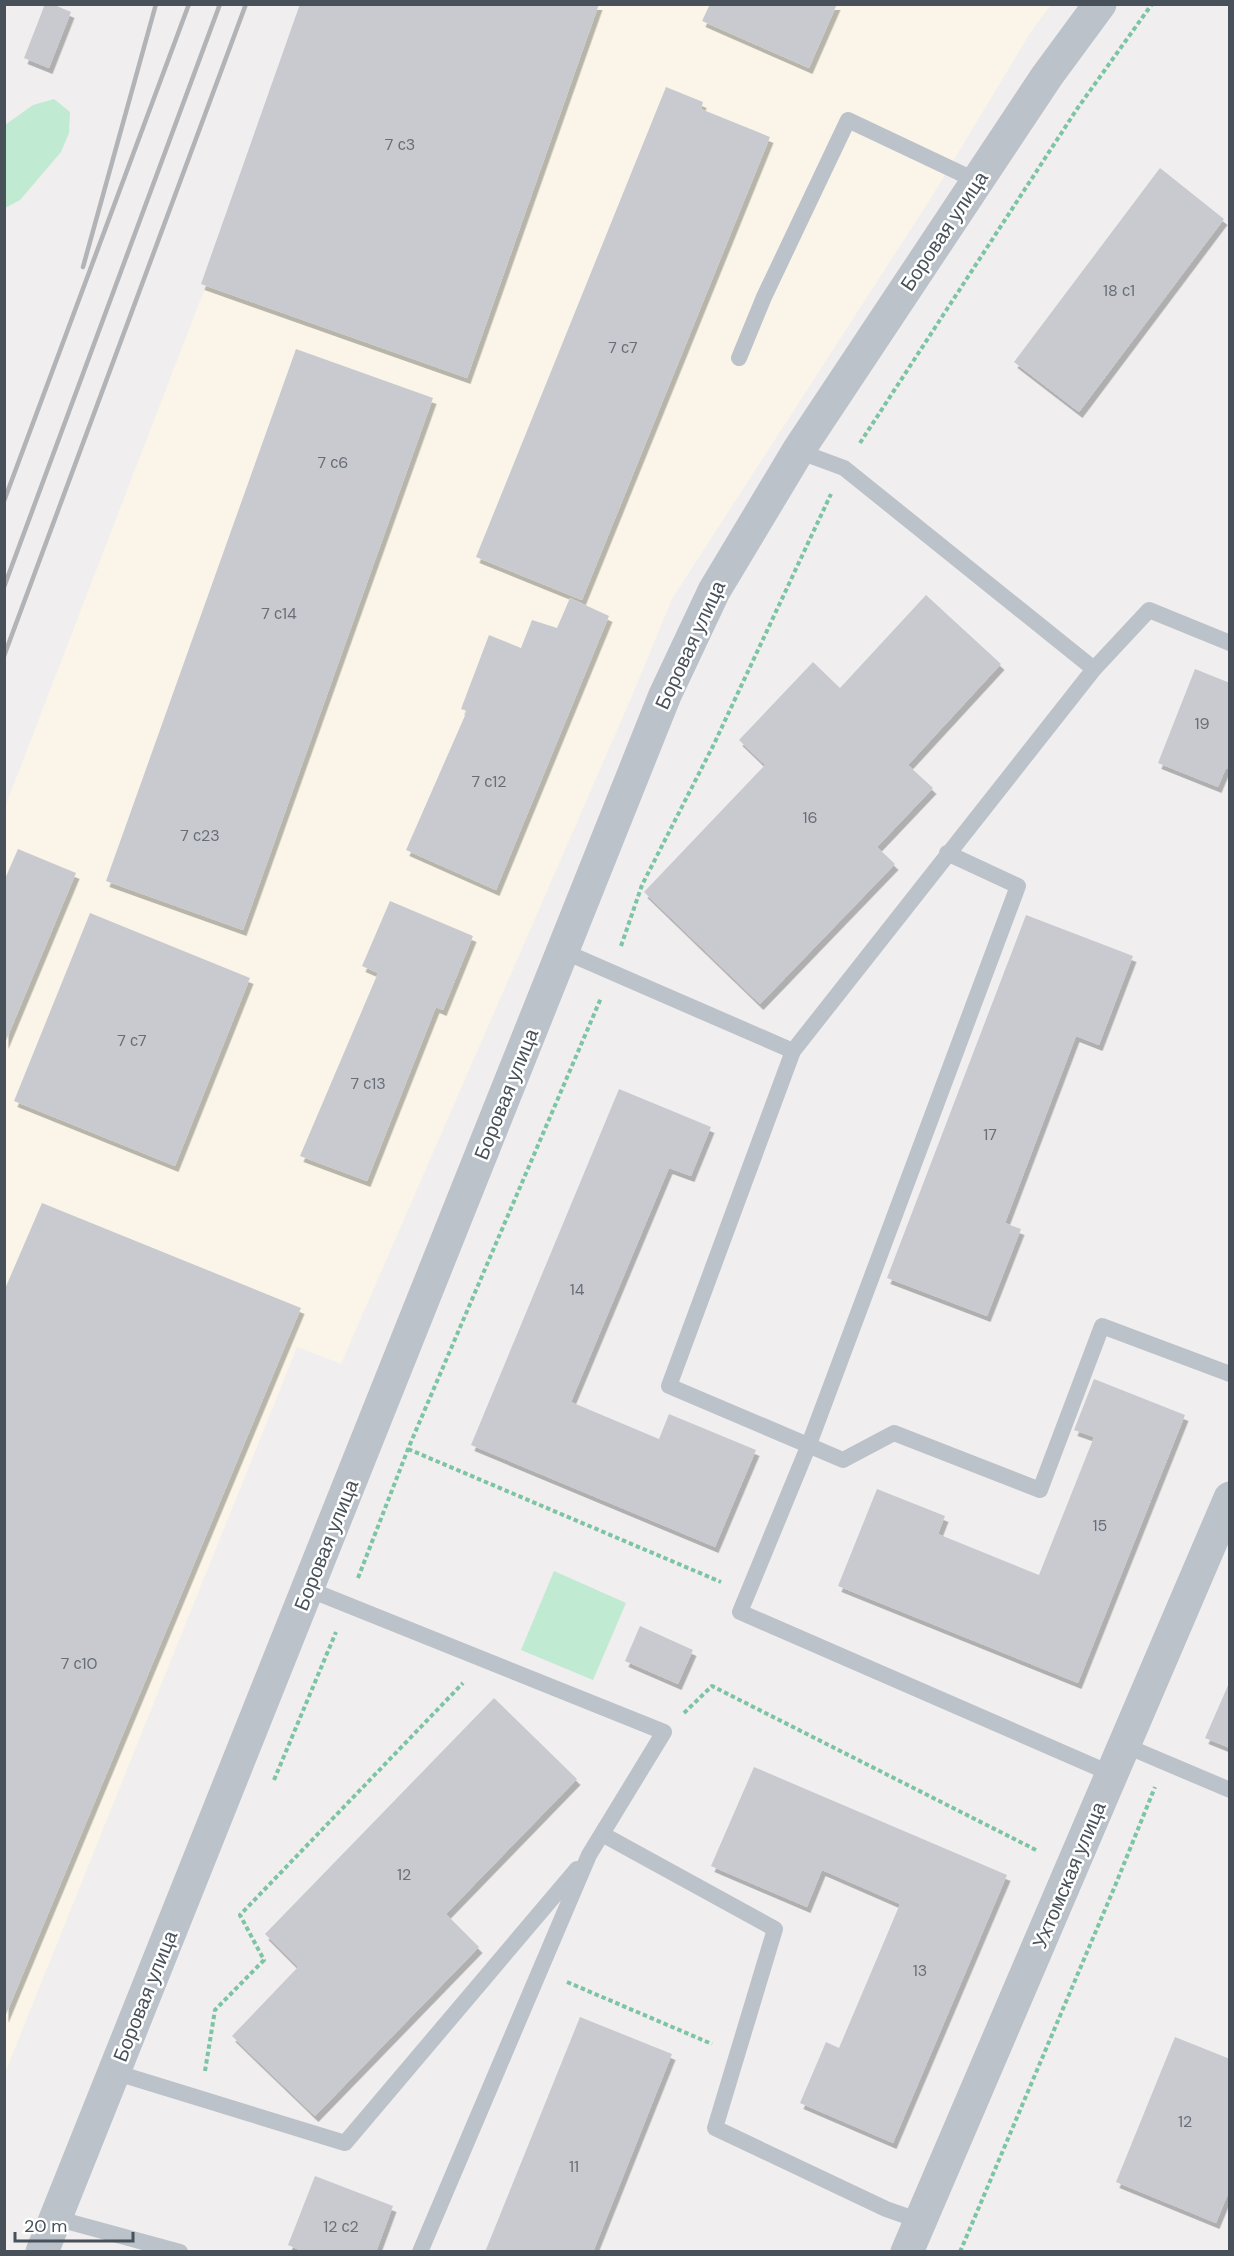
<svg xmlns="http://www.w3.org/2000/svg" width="1234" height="2256" viewBox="0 0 1234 2256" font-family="'DM Sans',sans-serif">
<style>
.commercial{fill:#faf5e8}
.green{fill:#c0ead2}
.building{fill:#c9cad0;filter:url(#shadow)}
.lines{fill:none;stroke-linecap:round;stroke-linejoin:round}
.path{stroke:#7cc4a3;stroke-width:4;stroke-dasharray:4.5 3;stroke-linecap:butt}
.service{stroke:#bbc2c9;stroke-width:16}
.minor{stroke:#bbc2c9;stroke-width:33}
.tertiary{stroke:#bbc2c9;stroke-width:33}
.rail{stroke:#b1b3b7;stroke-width:4.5}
.labels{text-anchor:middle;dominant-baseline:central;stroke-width:5;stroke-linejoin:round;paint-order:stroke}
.number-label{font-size:16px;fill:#686e77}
.street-label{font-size:20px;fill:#485059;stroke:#fff}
</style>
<defs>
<filter id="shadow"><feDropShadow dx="3.5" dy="6" stdDeviation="0" flood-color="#0004"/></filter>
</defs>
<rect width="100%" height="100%" fill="#f0eeee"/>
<path class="commercial" d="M314 5H1051L1032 30 931 198 672 599 632 696 341 1364 297 1347 5 2073V807Z"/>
<path class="green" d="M54 99 70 112 69 133 61 152 20 200 5 208V125L33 105Z
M554 1571 626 1603 593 1680 521 1650Z"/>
<path class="building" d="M45 4H52L71 12 49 68 24 58Z
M300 4H599L467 378 201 284Z
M710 4H837L809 68 702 21Z
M666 87 703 102 701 109 770 137 582 600 476 557Z
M1160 168 1224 219 1079 412 1014 362Z
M296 349 433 398 243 930 106 881Z
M926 595 1001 664 908 765 933 788 877 847 895 864 760 1004 644 892 765 765 739 740 813 662 840 688Z
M570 598 609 616 496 890 406 850 467 711 461 709 489 635 521 648 532 620 557 628Z
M1195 669 1230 683V769L1226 768 1218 787 1158 763Z
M18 849 76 873 5 1043 4 881Z
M390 901 473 936 443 1010 436 1007 367 1181 300 1156 378 973 362 966Z
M90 913 250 978 175 1166 14 1101Z
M1026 915 1133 956 1099 1045 1076 1036 1005 1223 1021 1229 987 1316 887 1278Z
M619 1089 711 1127 691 1176 669 1168 571 1402 659 1439 669 1414 756 1450 715 1547 471 1445Z
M42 1203 301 1308 5 2017 4 1291Z
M1094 1379 1185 1415 1078 1683 838 1586 877 1489 945 1516 938 1534 1039 1575 1094 1437 1074 1430Z
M640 1626 693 1650 678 1684 625 1661Z
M1230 1681V1748L1205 1738Z
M494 1698 577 1779 446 1914 479 1947 315 2116 232 2036 298 1967 265 1934Z
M754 1767 1007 1875 893 2143 800 2103 826 2042 839 2048 900 1904 822 1870 807 1907 711 1866Z
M580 2017 672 2054 593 2252H485Z
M1175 2037 1230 2059V2189L1216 2223 1116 2182Z
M315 2176 393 2206 376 2252H304L288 2245Z"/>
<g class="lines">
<path class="path" d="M860 443 1077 109 1152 4
M621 946 642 885 714 744 831 494
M408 1449 721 1582
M358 1578 408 1449 601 998
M684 1713 712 1686 1038 1851
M274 1780 336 1632
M567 1982 712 2044
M205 2071 215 2010 264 1960 240 1915 463 1683
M960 2252 1115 1886 1155 1787"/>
<path class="service" d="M739 358 764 297 848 120 977 181
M1094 669 1149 610 1230 643
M947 853 1018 886 808 1447 740 1612 1112 1774
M563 951 793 1051 669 1386 843 1460 894 1433 1040 1490 1102 1326 1230 1374
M793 1051 1094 669 844 468 798 451
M308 1589 664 1732 589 1855 420 2252
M1124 1745 1230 1790
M602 1834 775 1929 715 2128 886 2209 920 2221
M114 2072 345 2143 577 1869
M55 2218 180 2252"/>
<path class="minor" d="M907 2252 1230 1498"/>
<path class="tertiary" d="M42 2252 665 695 714 591 798 451 1047 76 1100 4"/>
<path class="rail" d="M83 267 156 4
M4 501 189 4
M4 587 220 4
M4 656 246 4"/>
</g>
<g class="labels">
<g class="number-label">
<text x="400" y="144">7 с3</text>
<text x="1119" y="290">18 с1</text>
<text x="623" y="347">7 с7</text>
<text x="333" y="462">7 с6</text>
<text x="279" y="613">7 с14</text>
<text x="1202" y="723">19</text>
<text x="489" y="781">7 с12</text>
<text x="810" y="817">16</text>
<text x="200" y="835">7 с23</text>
<text x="132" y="1040">7 с7</text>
<text x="368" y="1083">7 с13</text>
<text x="990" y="1134">17</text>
<text x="577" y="1289">14</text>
<text x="1100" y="1525">15</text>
<text x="79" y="1663">7 с10</text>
<text x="404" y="1874">12</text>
<text x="920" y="1970">13</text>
<text x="1185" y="2121">12</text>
<text x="574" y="2166">11</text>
<text x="341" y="2226">12 с2</text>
</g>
<g class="street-label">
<text transform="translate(944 231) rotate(-56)">Боровая улица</text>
<text transform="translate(690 645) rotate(-65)">Боровая улица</text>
<text transform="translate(506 1094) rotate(-68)">Боровая улица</text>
<text transform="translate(326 1545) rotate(-68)">Боровая улица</text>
<text transform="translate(1069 1875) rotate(-67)">Ухтомская улица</text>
<text transform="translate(145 1996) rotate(-68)">Боровая улица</text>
</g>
</g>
<rect width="1234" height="2256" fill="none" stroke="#485059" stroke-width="12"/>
<path d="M15 2232v9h118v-9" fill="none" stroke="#485059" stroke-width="3"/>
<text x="24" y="2232" font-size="18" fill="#485059" stroke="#ffffff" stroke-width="4.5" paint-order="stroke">20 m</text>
</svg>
